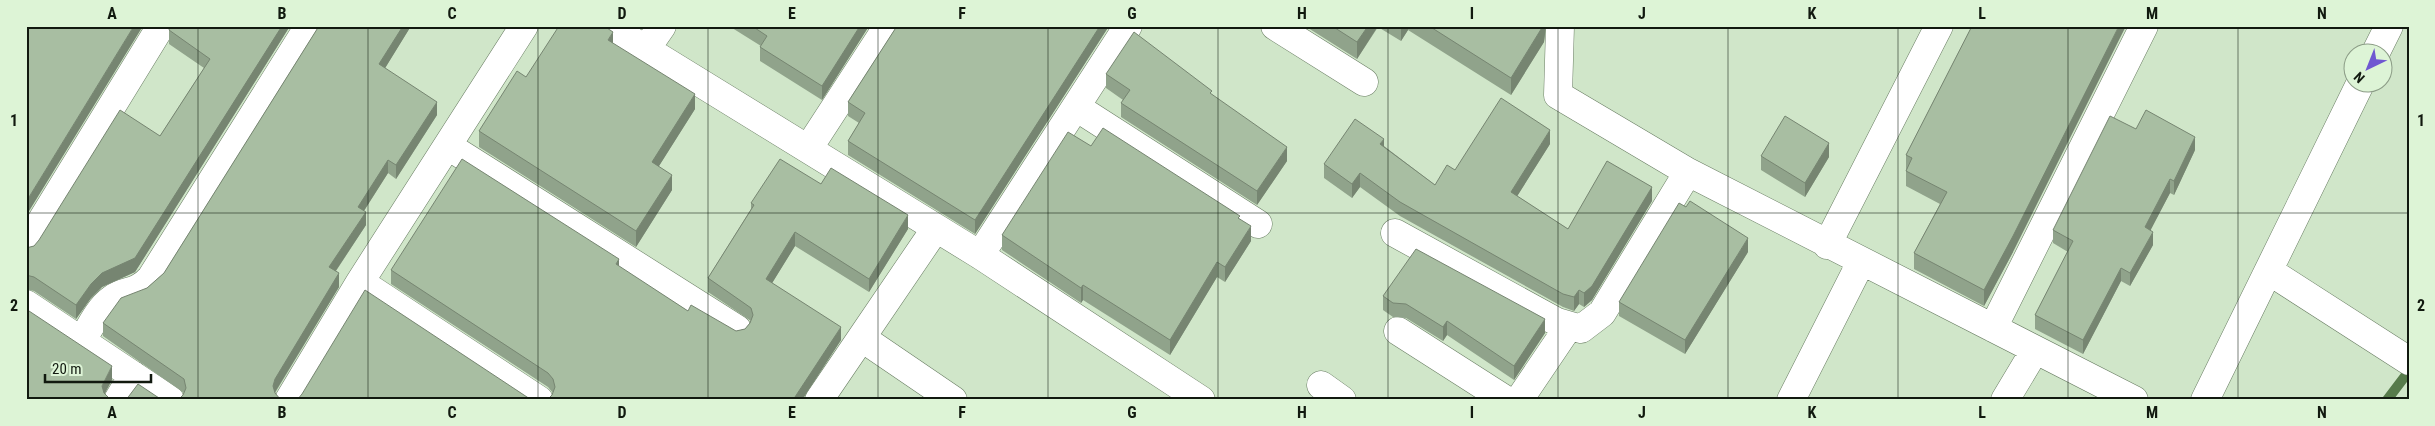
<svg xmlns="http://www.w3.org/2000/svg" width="2435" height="426" viewBox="0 0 2435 426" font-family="'Roboto Condensed',sans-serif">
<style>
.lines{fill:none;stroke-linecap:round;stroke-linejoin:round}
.stream{stroke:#577b4b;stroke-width:10}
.minor-casing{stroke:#697d63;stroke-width:29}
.minor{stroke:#fff;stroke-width:28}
.wall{fill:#90a38b}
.shaded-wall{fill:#768571}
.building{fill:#a8bea2;stroke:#768571}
.grid{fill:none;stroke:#11190f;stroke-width:1;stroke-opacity:0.55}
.neatline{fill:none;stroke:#11190f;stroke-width:2}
.grid-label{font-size:16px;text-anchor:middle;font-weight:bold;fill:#11190f}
</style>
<rect width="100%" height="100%" fill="#d0e6c9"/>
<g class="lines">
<path class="stream" d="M2387 400 2409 371"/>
<g class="minor-casing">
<path id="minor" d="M608 26 980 255 1201 400
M1275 26 1364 82
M1560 26 1558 95 1688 172 2134 400
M646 49 662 26
M2376 52 2389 26
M1076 107 1258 224
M448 146 737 329
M808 149 888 26
M1395 233 1557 322 1581 329 1602 313 1688 172
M1827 245 1939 26
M26 246 161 26
M980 255 1128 26
M2269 271 2409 361
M360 282 539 400
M26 304 170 400
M1993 328 2144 26
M1398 331 1506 400
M862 338 953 400
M82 341C90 327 99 308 112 299 127 288 134 296 151 278L309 26
M1321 385 1342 400
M118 400 133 375
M289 400 360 282 524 26
M819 400 936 228
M1519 400 1569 326
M1791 400 1861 262
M2005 400 2035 350
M2205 400 2361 82"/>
</g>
<use href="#minor" class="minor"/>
</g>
<path class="wall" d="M290 26 135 272 102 287 91 298 76 319 34 291 26 289V248L34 246 160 136 204 68 169 44V30Z
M319 26H411L385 68 437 115 396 179 388 173 364 211 366 225 336 271 339 287 275 393 183 395 184 393 103 336V323L147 288 164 273Z
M729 26H869L822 100 760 61V47L761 46Z
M897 26H1109L975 234 848 155V141L859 123 848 116V102Z
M1305 26H1546L1544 42 1511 95 1408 30 1401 41 1378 27 1357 59Z
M1972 26 2013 252 1984 306 1914 269V253L1940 204 1906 186V155Z
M613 44 695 109 659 166 672 190 636 247 479 147V131L526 77Z
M1106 74 1212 95 1287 161 1257 205 1121 117V103L1123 100 1106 88Z
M1550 144 1517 196 1568 229 1652 201 1592 300 1584 307 1579 304 1574 311 1563 307 1400 216 1360 187 1352 198 1324 178V164L1384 146 1435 185 1455 170Z
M1091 146 1240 219 1251 241 1225 282 1217 277 1170 355 1083 300 1081 303 1002 250V235Z
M2195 150 2174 195 2170 193 2150 230 2153 245 2130 286 2121 281 2083 354 2035 329V315L2068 252 2053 243V230Z
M1761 156 1829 157 1805 197 1761 170Z
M821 184 908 229 869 292 795 246 772 283 841 340 802 400H547L552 395 553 393 548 387 391 284V270L619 267 688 311 736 331 745 329 750 323 751 321 708 292V278L751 209V203Z
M1748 252 1685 354 1619 316V302Z
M1383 296 1545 333 1514 380 1447 335 1443 341 1406 318 1393 317 1383 310Z"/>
<path class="shaded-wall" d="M134 26H143L26 216V202Z
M282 26H290L135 272 102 287 91 298 76 319V305L91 284 102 273Z
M403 26H411L379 78V64Z
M860 26H869L822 100V86Z
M1100 26H1109L975 234V220Z
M1368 26H1378L1357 59V42Z
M1401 26H1408V30L1401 41Z
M1543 26H1546L1544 42 1511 95V78Z
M2119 26H2126L2013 252 1984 306V290Z
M613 32V47L608 40Z
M695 94V109L652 177V162Z
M437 102V115L396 179V165Z
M1550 130V144L1511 206V192Z
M2195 137V150L2174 195V181Z
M1384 139V153L1380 144Z
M1829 143V157L1805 197V183Z
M1287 147V161L1257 205V191Z
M388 160V173L358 220V207Z
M1360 173V187L1352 198V184Z
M672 175V190L636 247V231Z
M2170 179V193L2145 241V227Z
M1652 187V201L1592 300 1584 307V293Z
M366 212V225L329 281V267Z
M908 215V229L869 292V279Z
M1251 226V241L1225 282V267Z
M795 232V246L766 293V279Z
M2153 232V245L2130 286V273Z
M1748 238V252L1685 354V340Z
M619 259V273L616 264Z
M1217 262V277L1170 355V340Z
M2121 268V281L2083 354V340Z
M339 273V287L275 392 273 399V386L275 379Z
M1083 285V300L1081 303V288Z
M1579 290V304L1574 311V297Z
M1545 319V333L1514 380V366Z
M1447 321V335L1443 341V327Z
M841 327V340L802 400H793Z
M112 366V380L102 399V386Z"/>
<path class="building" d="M26 26H134L26 202Z
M170 26H282L135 258 102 273 91 284 76 305 34 277 26 275V248L34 246 39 240 120 110 160 136 210 59 169 30Z
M319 26H403L379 64 437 102 396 165 388 160 358 207 366 212 329 267 339 273 275 379 273 386 275 393 281 400H178L183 395 186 388 184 379 103 323 121 298 147 288 164 273Z
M559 26H604L613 32 608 40 695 94 652 162 672 175 636 231 479 131 517 71 526 77Z
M752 26H860L822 86 760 47 767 36Z
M897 26H1100L975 220 848 141 865 113 848 102Z
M1332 26H1368L1357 42Z
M1429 26H1543L1511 78Z
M1972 26H2119L2013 236 1984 290 1914 253 1947 192 1906 171 1912 158 1906 155Z
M1134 32 1212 91 1210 93 1287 147 1257 191 1121 103 1130 90 1106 74Z
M1501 98 1550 130 1511 192 1568 229 1607 161 1652 187 1592 286 1584 293 1579 290 1574 297 1563 294 1400 202 1360 173 1352 184 1324 164 1355 119 1384 139 1380 144 1435 185 1447 165 1455 170Z
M2146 110 2195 137 2174 181 2170 179 2145 227 2153 232 2130 273 2121 268 2083 340 2035 315 2073 241 2053 230 2110 116 2136 129Z
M1785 116 1829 143 1805 183 1761 156Z
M1103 128 1240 216 1238 218 1251 226 1225 267 1217 262 1170 340 1083 285 1081 288 1002 235 1068 132 1091 146Z
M462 159 619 259 616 264 688 311 691 305 736 331 745 329 750 323 753 315 751 308 708 278 754 205 751 203 780 159 821 184 831 168 908 215 869 279 795 232 766 279 841 327 793 400H547L552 395 555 387 553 379 548 373 391 270Z
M1690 201 1748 238 1685 340 1619 302 1679 203 1686 207Z
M1416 249 1545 319 1514 366 1447 321 1443 327 1406 304 1393 303 1383 296Z
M365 290 530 399 532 400H297L302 394Z
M26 309 112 366 102 386 104 393 111 400H26Z
M138 384 162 400H126Z"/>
<path class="grid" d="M198 26V400M368 26V400M538 26V400M708 26V400M878 26V400M1048 26V400M1218 26V400M1388 26V400M1558 26V400M1728 26V400M1898 26V400M2068 26V400M2238 26V400M26 213H2409"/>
<rect width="2435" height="426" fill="none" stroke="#ddf4d6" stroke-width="55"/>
<g transform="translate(2368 68) rotate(223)"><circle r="24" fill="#ddf4d6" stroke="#8b9c86"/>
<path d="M0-4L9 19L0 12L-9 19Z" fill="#6f57d1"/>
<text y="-8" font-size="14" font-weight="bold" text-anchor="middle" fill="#11190f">N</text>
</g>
<path d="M45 374v8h106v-8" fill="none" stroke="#11190f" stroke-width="2.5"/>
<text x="52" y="374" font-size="15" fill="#11190f" stroke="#ddf4d6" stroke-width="4" paint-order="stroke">20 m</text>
<rect x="28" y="28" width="2380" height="370" class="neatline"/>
<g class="grid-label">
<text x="112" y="19">A</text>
<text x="282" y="19">B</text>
<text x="452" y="19">C</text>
<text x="622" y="19">D</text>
<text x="792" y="19">E</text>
<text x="962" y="19">F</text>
<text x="1132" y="19">G</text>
<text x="1302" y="19">H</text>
<text x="1472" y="19">I</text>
<text x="1642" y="19">J</text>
<text x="1812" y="19">K</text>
<text x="1982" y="19">L</text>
<text x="2152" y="19">M</text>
<text x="2322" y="19">N</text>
<text x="14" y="126">1</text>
<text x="2421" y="126">1</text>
<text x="14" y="311">2</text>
<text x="2421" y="311">2</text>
<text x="112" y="418">A</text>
<text x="282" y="418">B</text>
<text x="452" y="418">C</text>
<text x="622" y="418">D</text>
<text x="792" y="418">E</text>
<text x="962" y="418">F</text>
<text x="1132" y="418">G</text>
<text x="1302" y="418">H</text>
<text x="1472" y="418">I</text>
<text x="1642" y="418">J</text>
<text x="1812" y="418">K</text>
<text x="1982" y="418">L</text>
<text x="2152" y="418">M</text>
<text x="2322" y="418">N</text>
</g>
</svg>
